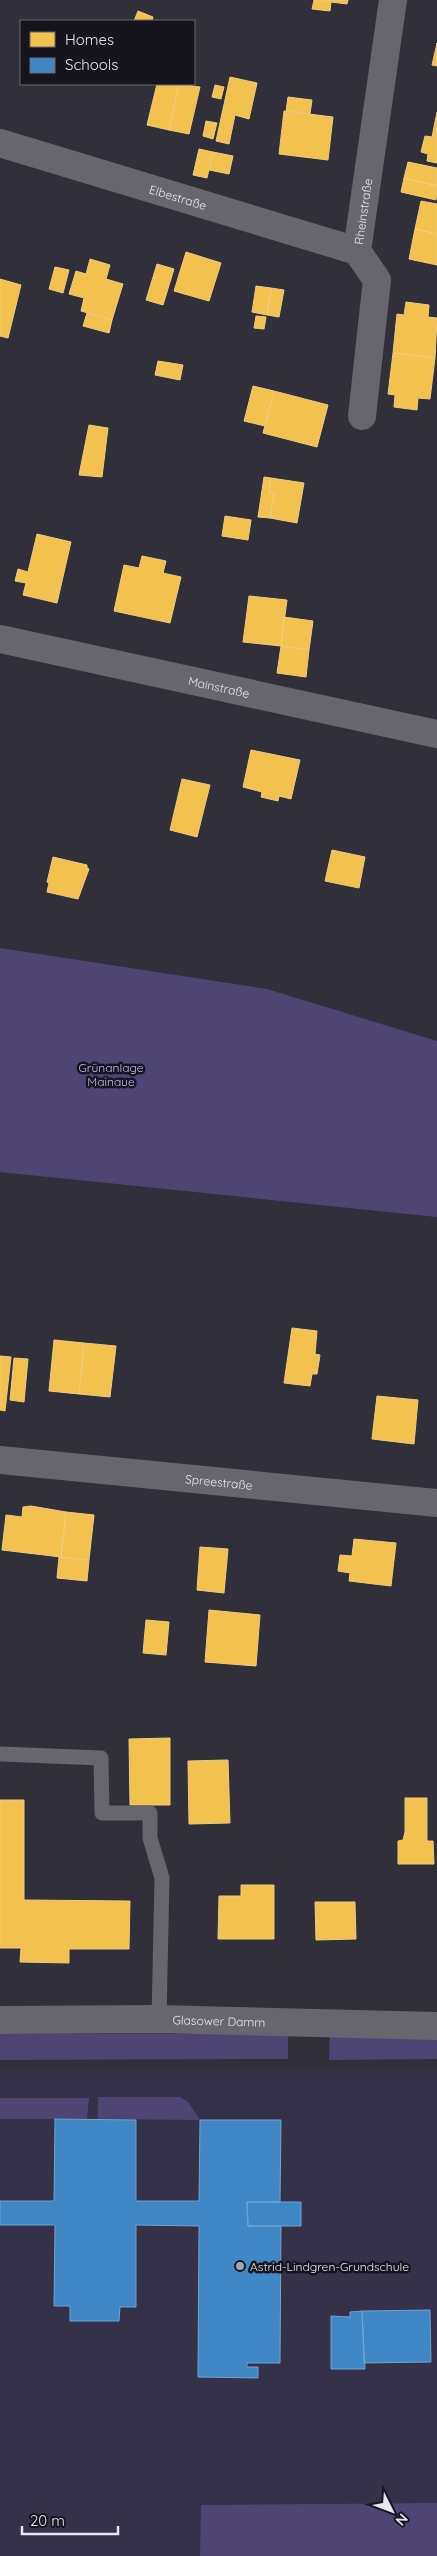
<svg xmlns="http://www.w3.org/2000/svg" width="437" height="2556" viewBox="0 0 437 2556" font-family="Quicksand,sans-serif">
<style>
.built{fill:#343148}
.green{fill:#4e4575}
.homes{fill:#f2c14e;stroke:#eecc7f}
.schools{fill:#3f88c5;stroke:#71a4d2}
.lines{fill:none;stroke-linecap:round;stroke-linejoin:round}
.service{stroke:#67666f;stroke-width:15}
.minor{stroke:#67666f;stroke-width:28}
.tertiary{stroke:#67666f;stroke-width:28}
.poi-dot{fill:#a7a5b2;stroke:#16151e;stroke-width:2}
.labels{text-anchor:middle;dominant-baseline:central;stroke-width:5;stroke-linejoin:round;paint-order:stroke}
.street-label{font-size:12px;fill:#e6e5f2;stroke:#16151e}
.park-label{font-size:12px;fill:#c3bbf5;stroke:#16151e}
.poi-label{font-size:12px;fill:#e6e5f2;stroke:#16151e;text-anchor:start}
</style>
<rect width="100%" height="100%" fill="#312f3a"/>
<path class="built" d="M0 2071H437V2503L201 2505 200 2556H0Z"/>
<path class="green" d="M0 948 267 989 437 1041V1217L0 1172Z
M330 2033 437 2038V2059L329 2060Z
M0 2034H288V2059L0 2060Z
M98 2097H180L188 2102 200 2120 98 2119Z
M0 2098H89L87 2119H0Z
M437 2503V2556H200L201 2505Z"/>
<path class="homes" d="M314 0H348L347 4 331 2 330 11 312 9Z
M138 11 153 17 152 21H134Z
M437 43V66L432 65Z
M230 77 257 83 249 119 235 115 229 144 216 141Z
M157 84H179L169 130 147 125Z
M179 84 200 87 189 134 169 130Z
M215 85 224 87 221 99 212 97Z
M288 97 312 100 310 114 286 111Z
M284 111 333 117 328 160 279 154Z
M437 112V163L427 161 428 154 421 152 425 136 432 137Z
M206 121 217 123 213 139 203 136Z
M199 149 213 152 207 178 193 175Z
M213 152 233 156 229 174 209 170Z
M408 162 437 168V186L404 178Z
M404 178 437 186 436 200 401 192Z
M421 201 437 204V234L415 229Z
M415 229 437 234V265L409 259Z
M186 252 221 263 209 301 174 291Z
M90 259 110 265 106 279 123 284 112 320 81 311 84 298 69 294 76 271 86 274Z
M157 264 174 269 163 305 146 300Z
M55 267 69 270 63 293 49 289Z
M0 279 21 285 8 338 0 336Z
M256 286 271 288 267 315 252 312Z
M271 288 284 290 279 317 267 315Z
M406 302 429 305 428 317 437 318 435 358 393 353 397 314 404 315Z
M87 313 112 320 109 333 83 326Z
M256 316 266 317 264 329 254 328Z
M393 353 435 358 430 399 418 398 417 410 394 407 395 395 388 394Z
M158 361 183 365 180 380 155 375Z
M253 386 274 391 265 426 244 421Z
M274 391 328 405 317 447 263 433Z
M89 425 108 428 102 477 79 475Z
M264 477 271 478 269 492 274 493 270 518 258 517Z
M271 478 304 483 297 523 270 518 274 493 269 492Z
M225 516 251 520 248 540 222 536Z
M37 534 71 542 57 603 23 595 26 583 15 581 18 569 28 572Z
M142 556 166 561 163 573 181 577 170 623 114 611 124 565 139 568Z
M249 596 287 600 281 646 243 642Z
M284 617 313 621 309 650 281 646Z
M281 646 309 650 306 677 277 673Z
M251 750 300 760 291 799 279 796 278 801 261 797 262 792 243 787Z
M182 779 210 785 197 837 170 830Z
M332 850 365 857 359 888 325 881Z
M53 857 87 865V868L89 869 78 899 47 892 49 883 47 882Z
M292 1328 317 1331 315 1354 320 1355 317 1374H312L310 1386 284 1383Z
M54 1340 84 1343 79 1394 49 1391Z
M84 1343 116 1346 110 1397 79 1394Z
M0 1356 11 1357 5 1411 0 1410Z
M14 1358 28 1359 24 1402 10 1400Z
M377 1396 418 1400 414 1444 372 1439Z
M31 1506 66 1512 61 1557 2 1550 6 1515 22 1517 23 1507Z
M66 1512 94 1515 89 1560 61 1557Z
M354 1539 396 1543 391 1586 349 1581 350 1573 338 1571 340 1555 352 1556Z
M200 1547 228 1549 224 1593 197 1590Z
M59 1557 89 1560 87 1581 57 1578Z
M209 1610 260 1615 256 1666 205 1662Z
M146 1620 169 1622 166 1655 143 1653Z
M170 1738V1805H130L129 1739Z
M228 1760 230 1823 189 1824 188 1761Z
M405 1798H427V1841H433L434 1864H398V1841L403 1840 405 1832Z
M0 1800H24V1900L130 1901 129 1949H69V1963L20 1962 21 1948H0Z
M241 1885H274V1939H218L219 1896H241Z
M315 1902H355L356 1939 316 1940Z"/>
<path class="schools" d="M55 2119 136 2120V2201H199L200 2120H281L280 2202H247L248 2226H281L280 2363H247V2367H258V2378L198 2377 199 2226 136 2225V2307H120L119 2321H70V2306H54L55 2225H0V2201H54Z
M247 2202H301V2226H248Z
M430 2310 431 2362 364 2363 362 2311Z
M362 2311 365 2369H331V2316L350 2317V2312Z"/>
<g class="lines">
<path class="service" d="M1 1754 101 1758 102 1813H150V1838L162 1878 159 2019"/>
<g class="minor">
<path id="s1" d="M0 143 357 251"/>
<path id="s2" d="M362 416 377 280 357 251 393 0"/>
<path id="s3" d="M0 639 437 734"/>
<path id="s4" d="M0 1460 437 1503"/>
</g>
<path class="tertiary" id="s5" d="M0 2020 159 2019 437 2026"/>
</g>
<circle class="poi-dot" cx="240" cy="2266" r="5"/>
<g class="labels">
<g class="street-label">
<text stroke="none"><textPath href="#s1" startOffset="186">Elbestraße</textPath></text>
<text stroke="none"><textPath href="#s2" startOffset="212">Rheinstraße</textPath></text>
<text stroke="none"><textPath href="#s3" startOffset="224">Mainstraße</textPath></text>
<text stroke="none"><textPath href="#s4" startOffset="220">Spreestraße</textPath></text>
<text stroke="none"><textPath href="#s5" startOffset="219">Glasower Damm</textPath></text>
</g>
<g class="park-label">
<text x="111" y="1067">Grünanlage<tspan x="111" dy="14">Mainaue</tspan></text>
</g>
<g class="poi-label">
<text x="250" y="2266">Astrid-Lindgren-Grundschule</text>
</g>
</g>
<rect x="20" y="20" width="175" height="65" fill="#16151e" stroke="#696873"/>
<rect x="30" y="32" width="25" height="15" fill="#f2c14e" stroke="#696873"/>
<text x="65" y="45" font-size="15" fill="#e6e5f2">Homes</text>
<rect x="30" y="58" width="25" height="15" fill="#3f88c5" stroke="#696873"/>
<text x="65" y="70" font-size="15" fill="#e6e5f2">Schools</text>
<g transform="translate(392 2511) rotate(132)" stroke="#16151e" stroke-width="4" paint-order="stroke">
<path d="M0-4L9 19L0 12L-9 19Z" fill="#e6e5f2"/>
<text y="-8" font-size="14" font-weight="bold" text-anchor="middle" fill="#e6e5f2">N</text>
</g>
<path d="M22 2526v8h96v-8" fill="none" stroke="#e6e5f2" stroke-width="2.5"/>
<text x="30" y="2526" font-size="15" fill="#e6e5f2" stroke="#16151e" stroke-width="4" paint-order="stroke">20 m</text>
</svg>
